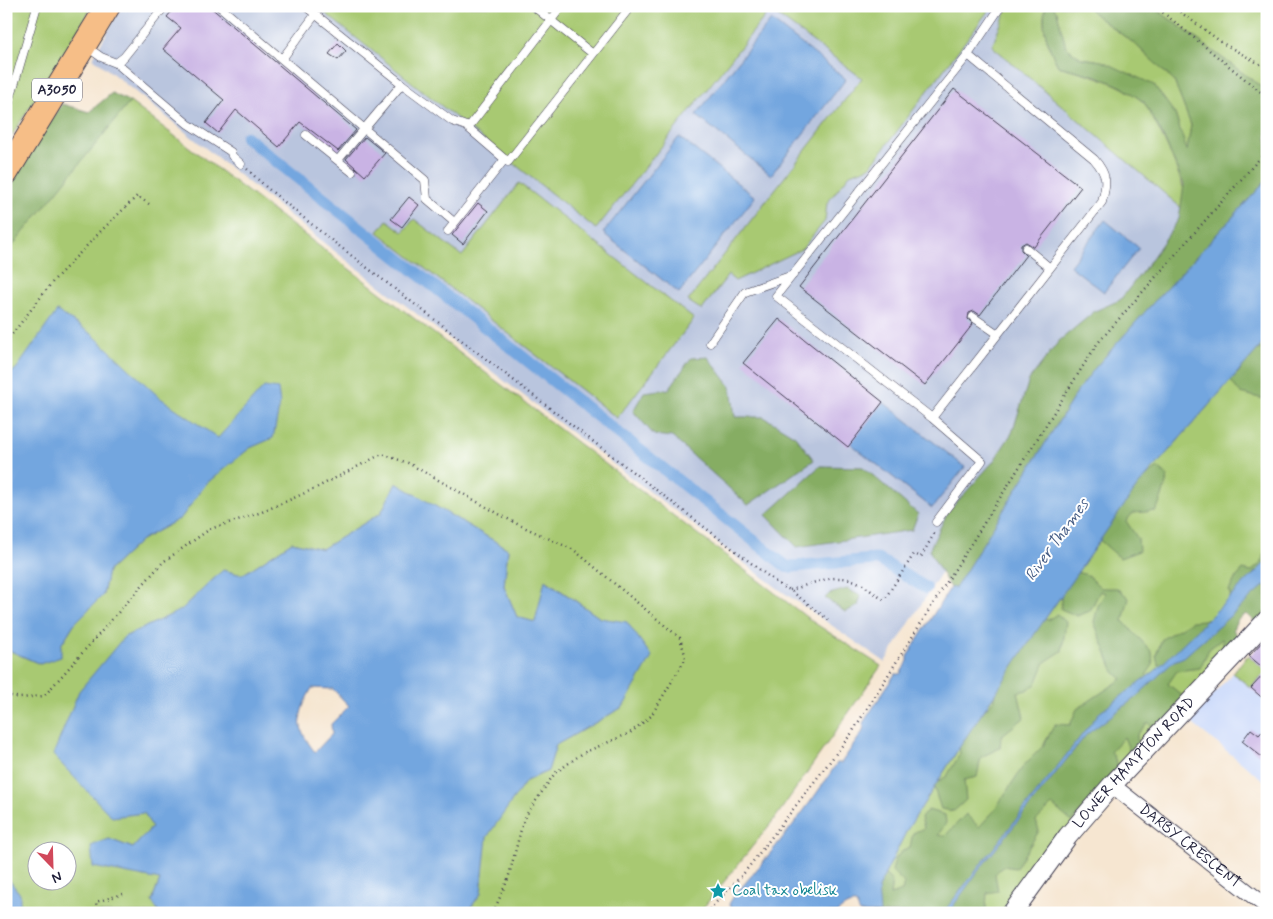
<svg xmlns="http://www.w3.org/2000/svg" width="1273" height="919" viewBox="0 0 1273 919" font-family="Mynerve,sans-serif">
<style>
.built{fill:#cddbfa}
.industrial{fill:#b9c5de}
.green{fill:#a8c972;stroke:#657656;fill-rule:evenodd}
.forest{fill:#86ad64;stroke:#546850}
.water{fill:#73a6df;stroke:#4a648d;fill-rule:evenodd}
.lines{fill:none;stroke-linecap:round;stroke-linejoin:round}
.canal{stroke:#73a6df;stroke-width:12}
.building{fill:#c9b3e4}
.service-casing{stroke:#423f52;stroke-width:9}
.minor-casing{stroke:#423f52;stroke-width:17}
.tertiary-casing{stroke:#423f52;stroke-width:21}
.primary-casing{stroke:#423f52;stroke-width:26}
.path{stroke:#423f52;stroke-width:2.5;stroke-dasharray:1 4;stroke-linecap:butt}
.service{stroke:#fff;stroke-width:8}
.minor{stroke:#fff;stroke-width:15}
.tertiary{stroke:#fff;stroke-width:19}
.primary{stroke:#f6be87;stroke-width:24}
.labels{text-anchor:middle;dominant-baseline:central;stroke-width:4;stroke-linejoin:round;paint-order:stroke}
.shield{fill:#fff;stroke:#646476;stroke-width:1}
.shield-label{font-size:14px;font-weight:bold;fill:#22223b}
.street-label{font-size:15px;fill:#22223b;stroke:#fff}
.culture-label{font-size:15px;fill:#0d838f;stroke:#fff;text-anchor:start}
.water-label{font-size:16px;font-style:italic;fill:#465d85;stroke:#fff}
</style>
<rect width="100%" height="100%" fill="#fff"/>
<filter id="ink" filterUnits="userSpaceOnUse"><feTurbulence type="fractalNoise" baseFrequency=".02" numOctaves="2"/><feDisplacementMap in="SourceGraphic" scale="10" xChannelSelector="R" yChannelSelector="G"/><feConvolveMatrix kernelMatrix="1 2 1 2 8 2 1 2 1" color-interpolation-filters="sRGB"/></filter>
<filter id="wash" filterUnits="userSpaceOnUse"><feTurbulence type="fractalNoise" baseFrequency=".0096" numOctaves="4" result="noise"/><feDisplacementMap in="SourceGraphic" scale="20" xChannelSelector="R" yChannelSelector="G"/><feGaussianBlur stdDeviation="1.12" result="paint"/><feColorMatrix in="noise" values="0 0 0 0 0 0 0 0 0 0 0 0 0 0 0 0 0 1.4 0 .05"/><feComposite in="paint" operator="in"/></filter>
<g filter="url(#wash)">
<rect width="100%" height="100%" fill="#f6e6d1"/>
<path class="built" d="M1233 673 1267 702V783L1189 721Z"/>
<path class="industrial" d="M122 6H1008L993 46 1192 217 1000 479 885 662 780 590 588 445 324 243 93 58Z"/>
<path class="green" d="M13 6H93L6 145V17Z
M316 6H992L870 167 850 174 827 203 825 221 802 249 735 281 728 275 702 310 688 301 862 78 770 10 596 229Z
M1008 6H1046C1040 27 1049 48 1058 66 1088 74 1118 81 1142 101 1147 105 1150 112 1152 117 1170 149 1183 182 1192 217L992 46Z
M1053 6H1086L1099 18 1135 44 1174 81 1191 125 1187 153 1175 114 1096 60 1081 58 1065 47 1057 12Z
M1152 6H1267V91Z
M130 102 813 622 881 666 776 817 699 913H467L481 893 486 837 526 781 548 771 556 745 623 707 627 623 600 618 546 580 535 622 517 617 504 586 508 549 396 483 381 513 322 549 292 542 242 575 223 570 181 610 124 637 145 813 152 827 133 848 109 839 160 880 152 901 159 913H23L20 910 19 894 6 876V649L40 664 61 645 74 624 103 595 108 571 141 540 181 518 17 368 6 378V251ZM38 852H68V882H38Z
M519 183 694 319 617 418 378 232 387 220 403 232 414 219 462 256Z
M1267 339V561L1155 671 1099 713 1033 797 880 913 878 888 907 830 966 737 1036 632 1137 487Z
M1227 628 1240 639 1000 913H960L984 878 1147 691Z
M1249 656 1267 671V682L1261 677 1251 688 1233 673 1246 657Z"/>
<path class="forest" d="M1046 6H1053L1057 12 1066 47 1081 58 1102 61 1154 85 1175 114 1187 151 1191 125 1174 81 1135 44 1099 18 1086 6H1152L1267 91V180L1153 303 1095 368 1077 392 956 587 950 588 929 550 948 512 993 462 1012 433 1029 380 1059 341 1095 311 1120 300 1148 264 1179 219 1184 185 1163 136 1144 102 1122 87 1097 76 1058 66C1049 48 1040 27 1046 6Z
M112 93 130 102 6 254V186L62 104 89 112Z
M1267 347V398L1264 399 1240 393 1230 380 1241 370 1235 364 1237 356Z
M708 357 731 387 735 417H764L795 436 814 460 748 505 672 437 654 435 633 411 644 392 669 389 691 358Z
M820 466 863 467 918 514 912 530 797 547 766 515Z
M1158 468 1168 476 1162 497 1156 511 1133 513 1126 521 1138 539 1139 551 1120 558 1096 537 1141 480Z
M1267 550V566H1263L1253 574 1259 583 1264 585 1267 584V617L1258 625 1246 614 1237 620 1233 629 1240 642 1226 652 1222 639 1209 649 1200 668 1177 671 1168 684 1188 700 1156 733 1148 722 1137 735 1138 751 1131 755 1124 737 1111 751 1119 767 1072 822 1052 805 1036 821 1039 831 1016 868 1003 866 995 874 998 891 987 893 986 909 972 913H872L881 871 892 881 890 895 902 891 904 883 892 871C895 858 897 853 910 847L913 833 924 828 921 818 928 810 945 815 946 823 938 835 945 836 966 814 979 827 993 812 1024 765 1043 746 1055 724 1070 725 1077 709 1122 679 1114 672 1094 622 1098 606 1105 593 1100 591 1090 611 1077 616 1061 609V590L1075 572 1088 575 1101 588H1117L1129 598 1123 621 1152 652 1153 665 1146 675 1152 681 1162 666 1158 664 1156 655 1162 639 1192 621 1203 620 1213 618 1231 599 1229 591 1235 579 1243 570 1251 572 1262 562 1263 555Z
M847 589 861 596 858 606 845 612 825 598 829 594Z
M1057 614 1066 622 1062 651 1045 662 1036 684 1027 690 1018 692 1024 718 1001 736 1000 748 981 757 977 777 964 780 966 800 954 811 941 809 933 785 947 776 960 754 958 738 995 699 994 685 1031 616 1048 620Z"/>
<path class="water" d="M771 20 846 79 771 175 696 115Z
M679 137 755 197 679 293 603 233Z
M1267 180V339L1137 487 1036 632 966 737 907 830 878 888 880 913H860L856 904C849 903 842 908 837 913H728L732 908 729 904 734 896C771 853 807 810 837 763H841L862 733 864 727 863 723 895 674H900L908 661V655L950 588 956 587 1077 392 1095 368 1153 303Z
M1105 220 1139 248 1104 292 1070 266Z
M57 311 93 335 159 397 218 438 264 387 278 389 280 404 273 438 250 448 225 468 206 484 181 518 141 540 108 571 103 595 74 624 61 645V657L40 664 6 649V378L17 368Z
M883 402 965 467 932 508 850 443Z
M396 483 508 549 504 586 517 617 535 622 545 580 600 618 627 622 652 657 623 707 556 745 548 771 526 781 487 837 481 893 467 913H159L152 901 160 880 93 867 91 846 109 839 133 848 152 827 144 813 112 817 53 755 79 691 124 637 181 610 223 570 242 575 292 542 322 549 381 513ZM312 688 333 689 349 706 331 724 332 734 315 752C295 727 297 715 312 688Z
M1267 561V586H1264L1184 657 1174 661 1136 697 1086 735 979 870 948 913H943L1099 713 1155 671Z
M6 876 20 894V910L23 913H6Z"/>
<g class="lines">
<path class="canal" d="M246 137 787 567 878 559 926 588"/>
</g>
<g id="blocks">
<path class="building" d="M176 6H209L356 130 338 151 300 122 279 147 236 110 218 133 206 123 224 100 163 49 181 28 167 17Z
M338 43 346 51 338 60 329 54Z
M954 89 1081 187 1034 247 1026 242 1021 245V250L1026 255 980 315 974 311 969 313 968 319 973 324 925 385 799 287Z
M365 137 385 153 365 176 346 159Z
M409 197 419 205 402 227 391 219Z
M478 203 488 211 463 244 452 235Z
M779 319 883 402 848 447 743 363Z
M1267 637V671L1249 656Z
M1267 671V702L1251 688Z
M1267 726V761L1242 741 1251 729 1259 735Z"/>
</g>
</g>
<g filter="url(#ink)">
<use href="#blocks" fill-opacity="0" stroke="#423f52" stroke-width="1"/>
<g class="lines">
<g class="service-casing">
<path id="service" d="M219 6 425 180 427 199 454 222
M305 6 402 84 452 121 466 126 508 162 631 6
M533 6 593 54
M87 47 101 57 116 63 124 57 165 6
M282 59 315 15
M116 63 188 124 231 152 232 156 241 164
M6 113 37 6
M468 128 562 6
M306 135 352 172
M338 160 402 84
M448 231 505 159
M1026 248 1050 268
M973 317 998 334
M710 343 745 292 793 275
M932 418 1102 202C1107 183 1108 175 1094 159L968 55
M936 522 982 461 932 418 776 296 968 55 1001 6"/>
</g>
<g class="minor-casing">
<g id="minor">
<path id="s1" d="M1112 785 1267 907"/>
</g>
</g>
<g class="tertiary-casing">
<g id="tertiary">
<path id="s2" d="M1012 913 1068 836 1112 785 1267 620"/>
</g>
</g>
<g class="primary-casing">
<path id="primary" d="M6 173 108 6"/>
</g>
<path class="path" d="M1155 6 1267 97
M1172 6 1224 44 1267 68
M247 169 266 187 326 236 781 586 790 590 831 622
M6 342 54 280 100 232 137 196 149 204
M790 590C810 585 834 572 855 581 865 585 874 594 884 600L914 554 921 557 935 532
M6 695 20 698 44 696 163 562 210 529 262 512 314 489 382 454 408 463 515 523 574 550 680 638 686 658 651 716 630 733 583 753 555 773 524 818 508 879 493 913
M100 913 97 911 96 902 123 894
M706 913 744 873 851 734 1097 344 1267 150"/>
<use href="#service" class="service"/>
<use href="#minor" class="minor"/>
<use href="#tertiary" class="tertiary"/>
<use href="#primary" class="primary"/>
</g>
</g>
<defs>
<g id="sight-bare" transform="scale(1.35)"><path d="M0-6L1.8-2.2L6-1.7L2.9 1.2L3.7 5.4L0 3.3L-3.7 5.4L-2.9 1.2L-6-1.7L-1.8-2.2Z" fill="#0f9aa8" stroke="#fff" stroke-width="2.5" paint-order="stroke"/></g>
</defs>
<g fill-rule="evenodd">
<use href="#sight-bare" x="718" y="891"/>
</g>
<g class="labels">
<rect class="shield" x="32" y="78.5" width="50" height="23" rx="4"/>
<g class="shield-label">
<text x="57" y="90">A3050</text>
</g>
<g class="street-label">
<text stroke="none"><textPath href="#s2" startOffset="194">LOWER HAMPTON ROAD</textPath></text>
<text stroke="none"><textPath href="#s1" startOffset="99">DARBY CRESCENT</textPath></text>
</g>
<g class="culture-label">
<text x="732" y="891">Coal tax obelisk</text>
</g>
<g class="water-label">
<text transform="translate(1057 540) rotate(-54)">River Thames</text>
</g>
</g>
<rect width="1273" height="919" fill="none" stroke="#fff" stroke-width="25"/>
<g transform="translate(52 866) rotate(157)"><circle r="24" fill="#ffffff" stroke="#a7a7b1"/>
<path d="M0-4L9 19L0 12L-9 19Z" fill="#d1495b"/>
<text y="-8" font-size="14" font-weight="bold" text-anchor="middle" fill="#22223b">N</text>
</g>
</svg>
